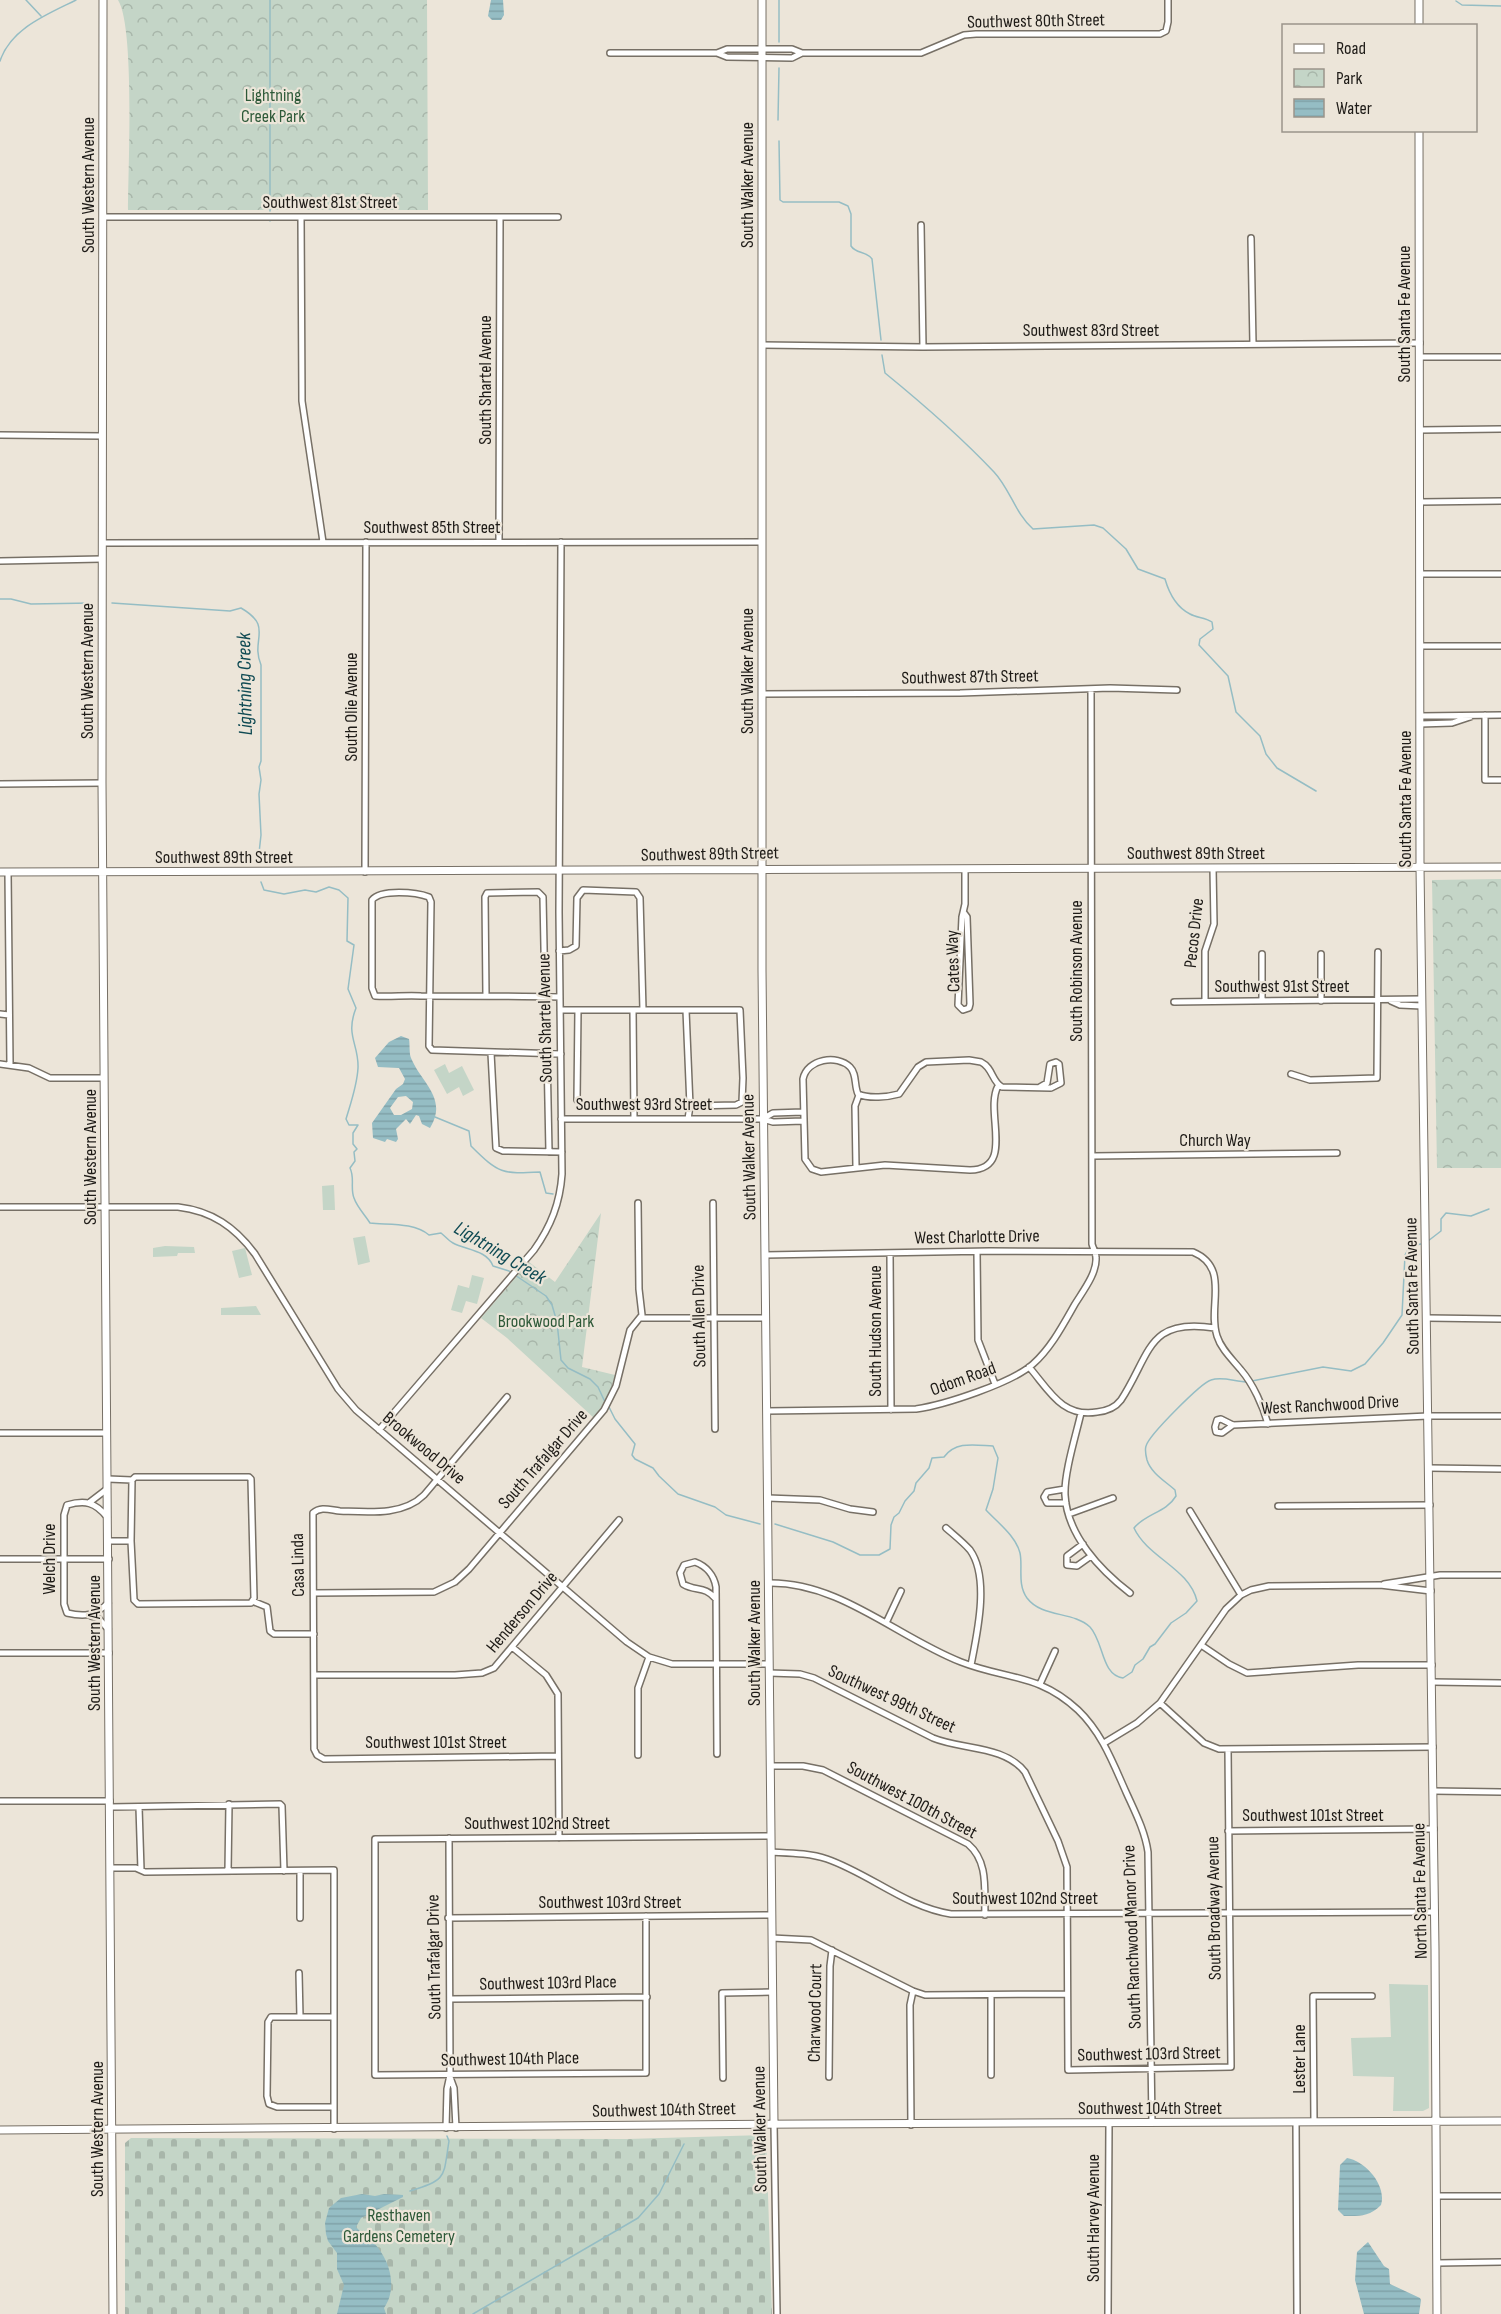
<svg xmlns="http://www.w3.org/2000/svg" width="1501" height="2314" viewBox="0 0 1501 2314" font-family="'Sofia Sans Condensed',sans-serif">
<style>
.green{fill:#c4d5c7}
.cemetery{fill:url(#cemetery-stones)}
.park{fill:url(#park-crowns)}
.water{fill:url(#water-rules);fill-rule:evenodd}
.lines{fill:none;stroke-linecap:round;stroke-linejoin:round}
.stream{stroke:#95bdc4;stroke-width:1.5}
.minor-casing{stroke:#777066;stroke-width:8}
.major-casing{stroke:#777066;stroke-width:9}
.minor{stroke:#fff;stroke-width:5}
.major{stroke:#fff;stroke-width:7}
.labels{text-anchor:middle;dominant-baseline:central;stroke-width:4.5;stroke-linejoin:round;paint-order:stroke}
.street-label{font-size:18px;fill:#1e1b17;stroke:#ece5d9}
.park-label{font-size:18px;fill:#2d5938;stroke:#ece5d9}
.water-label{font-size:20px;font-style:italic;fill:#0f4a53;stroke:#ece5d9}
</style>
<defs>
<pattern id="cemetery-stones" width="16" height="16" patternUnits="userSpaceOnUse" patternTransform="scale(1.5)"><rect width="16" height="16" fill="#c4d5c7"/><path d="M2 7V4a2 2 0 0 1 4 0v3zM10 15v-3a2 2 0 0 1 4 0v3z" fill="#a8b6aa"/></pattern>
<pattern id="park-crowns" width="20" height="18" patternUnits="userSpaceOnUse" patternTransform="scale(1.5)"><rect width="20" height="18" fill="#c4d5c7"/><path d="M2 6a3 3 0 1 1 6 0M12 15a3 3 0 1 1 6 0" fill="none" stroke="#a8b6aa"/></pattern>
<pattern id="water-rules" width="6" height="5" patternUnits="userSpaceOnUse" patternTransform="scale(1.5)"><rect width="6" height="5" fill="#95bdc4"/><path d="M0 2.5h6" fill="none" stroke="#80a2a8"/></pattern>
</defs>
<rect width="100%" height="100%" fill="#ece5d9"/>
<path class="green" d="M445 1064 449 1073 462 1066 474 1090 463 1096 459 1087 447 1094 434 1070Z
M334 1185 335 1210H323L322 1186Z
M365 1236 370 1262 358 1265 353 1238Z
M165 1246 194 1247 195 1253H178L177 1256 153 1257V1248Z
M245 1248 252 1275 239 1278 232 1251Z
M472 1275 484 1278 477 1304 466 1301 462 1313 451 1310 458 1285 469 1288Z
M256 1306 261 1315H221V1308Z
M1389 1984 1428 1985 1429 2108 1423 2111H1393L1394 2077 1353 2076 1351 2038 1391 2037Z"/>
<path class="cemetery" d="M766 2135 772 2314H125V2143L131 2138 627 2139Z"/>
<path class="park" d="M118 0H427L428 210H128C128 170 135 27 118 0Z
M1501 879V1168H1437L1432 880Z
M601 1213 582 1367 615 1375 609 1395 594 1418 507 1338 481 1318 529 1262 555 1282Z"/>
<path class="water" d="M491 0H503L504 15 501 20H492L488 16Z
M401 1036 409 1039C410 1044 409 1053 411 1058 422 1084 448 1098 430 1128L422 1124 419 1116 416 1115 410 1124 406 1119 396 1129 398 1139 396 1142 387 1139 385 1142 373 1138 372 1123 396 1089 403 1084 405 1079 399 1068 378 1067 375 1058 389 1042ZM406 1096 413 1102 412 1109 401 1115H394L390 1108 398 1097Z
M1347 2158C1366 2161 1387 2186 1381 2205 1369 2217 1360 2216 1344 2216L1338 2210 1340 2165Z
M362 2194 375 2196 384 2194 403 2195V2197L361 2218 356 2227C361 2233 368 2237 374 2243 390 2260 398 2288 384 2308L386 2314H337L344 2285 337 2269V2253L328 2241 326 2234 325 2223 329 2208 341 2198Z
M1368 2242 1384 2266 1389 2269 1390 2284 1420 2298 1421 2300 1419 2314H1364L1355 2280 1357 2252Z"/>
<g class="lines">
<path class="stream" d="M26 0 41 16
M779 0V42
M1456 1 1462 5 1501 6
M0 61C11 28 48 14 76 0
M778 120 779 68
M779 141 780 200 783 202H839L848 206 851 214V246C856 254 867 251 872 259L881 340
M271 203 277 208
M270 211V0
M270 221V220
M882 355 885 373C923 404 960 436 994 472 1010 489 1015 513 1033 529L1094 525 1103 528 1126 549 1138 569 1165 579C1169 593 1176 607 1190 614 1197 618 1205 617 1212 622L1213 629 1200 639 1199 645 1228 676 1236 712 1260 736 1266 754 1277 768 1316 791
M0 599H11L31 604 92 603
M112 603 230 611 241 608C274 627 250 639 261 665V761L259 767 261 780 259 794 261 835 258 862
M261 882 264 890 284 894 305 890 316 892 329 887 339 890 348 898 347 941 354 945 348 989 356 1008C345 1036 359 1044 358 1068 357 1086 351 1102 346 1119L349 1125H358L353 1133V1144L357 1149 354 1152 355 1161 350 1168C355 1178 350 1188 354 1198 357 1207 365 1215 370 1223 388 1225 414 1222 429 1235L441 1233C445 1236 449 1241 453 1243 466 1250 487 1250 493 1266L509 1271 546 1296 552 1305 557 1322 561 1360 568 1368 590 1379 598 1387 605 1402
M435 1117 469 1131 471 1146C499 1174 502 1174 540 1172L546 1193 553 1194
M1428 1241 1441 1231V1219L1446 1213 1471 1216 1489 1209
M1252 1381 1323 1367 1351 1371 1365 1364 1383 1343 1402 1315 1405 1255 1410 1246 1421 1244
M608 1405 615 1419 635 1444 632 1455 635 1459 653 1468 659 1476 678 1494 715 1507 726 1515 760 1524
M775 1524 833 1542 860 1555H879L890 1549 891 1525 894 1517 899 1513 905 1501 914 1491 916 1483 929 1468 932 1458 944 1457C956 1441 974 1445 993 1446L998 1458 993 1489 986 1510C997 1522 1016 1536 1020 1553 1023 1567 1017 1584 1027 1598 1042 1618 1073 1611 1090 1627 1104 1642 1101 1675 1123 1678L1132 1672 1135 1665 1143 1659 1150 1647 1155 1644 1171 1623 1186 1613 1197 1601C1189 1568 1148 1558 1134 1528 1146 1513 1166 1513 1176 1496L1175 1490C1165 1481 1151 1473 1147 1460 1146 1456 1145 1449 1146 1446 1149 1435 1201 1383 1211 1380 1223 1376 1235 1382 1248 1382
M410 2191C448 2179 443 2178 449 2141L447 2136
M473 2314 638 2218 659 2194 684 2144"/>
<g class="minor-casing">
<path id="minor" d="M610 53H717L727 57 792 58 802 53H921L964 35 976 34H1160L1166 31 1168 22V0
M717 53 727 49H792L802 53
M103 217H558
M301 217 302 401 323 542
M921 225 923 347
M1251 238 1253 344
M762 345 923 347 1420 343
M1419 357H1501
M1420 430 1501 429
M0 435 102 436
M1420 502 1501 501
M499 542 500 218
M102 543 762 542
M0 561 102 559
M1420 574H1501
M1420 646H1501
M762 694 960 693 1110 688 1177 690
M1485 715V780H1501
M1420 716 1501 715
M1420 724 1452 723 1470 717
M0 784 102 783
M365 872 366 542
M8 873 10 1064
M964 913 967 917 970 1004 969 1008 963 1010 958 1005 962 917 965 904V869
M559 951 569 950 576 946 577 898 583 890 636 892 640 898 643 1010
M1262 954V1001
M1321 954V1001
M486 996 485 897 487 893 538 892 543 897 545 997
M560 997C514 996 468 996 421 996 406 995 391 997 375 996L372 988V900C381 889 416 892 429 897L431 902 429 1046 432 1050 561 1054
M1205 1001V951L1214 924 1213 868
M1391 1001 1400 1005 1422 1006
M1174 1002 1422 999
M560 1010H740L743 1078 742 1102 736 1105 690 1106
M578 1010 577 1100 587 1106H634
M633 1010 634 1119
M686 1010 690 1106 688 1119
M0 1014 9 1015
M491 1053 496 1148 503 1151 562 1152
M547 1053 549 1152
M0 1064 29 1068 50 1078H104
M1291 1074 1310 1080 1377 1078 1378 952
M998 1086C984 1112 1016 1169 970 1170L885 1165 821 1172 812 1169 805 1159 803 1079C807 1059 837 1054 850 1067 857 1074 854 1085 858 1094 869 1099 888 1097 899 1094L918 1067 926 1062 969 1060 981 1062C993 1068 992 1082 1002 1087L1051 1088 1061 1083 1059 1064 1056 1062 1050 1064 1047 1083 1040 1087
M764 1118 773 1113 803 1112
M561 1119H763L773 1122 803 1121
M1093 1156 1337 1153
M856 1167 855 1106 859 1095
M713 1203 715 1429
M0 1207H178C212 1211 235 1227 255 1254L338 1389 356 1410 627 1642 649 1657 672 1664H769
M977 1252 978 1340 995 1384
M890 1253 891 1410
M765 1255 990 1251 1193 1252C1231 1268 1207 1307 1217 1336 1221 1349 1232 1359 1241 1370 1253 1384 1263 1406 1268 1424
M641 1318H766
M1427 1318 1501 1319
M1029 1367C1049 1390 1062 1418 1097 1412 1107 1411 1115 1408 1121 1400 1151 1354 1147 1317 1215 1328
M507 1397 424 1495C403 1516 368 1512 340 1511 330 1510 321 1506 313 1513L314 1749 317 1755 324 1759 558 1756
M767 1411 916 1409C944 1405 1012 1383 1033 1364 1051 1348 1063 1325 1075 1304 1083 1291 1097 1273 1096 1258 1096 1253 1093 1248 1092 1244L1091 690
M1081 1413C1076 1435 1064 1473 1065 1495 1067 1535 1100 1570 1130 1593
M1233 1425 1222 1433 1216 1432 1215 1427 1217 1420 1221 1419 1233 1425 1428 1416H1501
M379 1430 534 1250C551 1226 560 1203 562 1174L559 912 561 542
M0 1433H107
M1429 1468 1501 1469
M135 1477H249L251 1479 254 1598 251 1603 138 1604 134 1600 131 1541 132 1480Z
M108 1479 132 1480
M1065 1489 1047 1492 1044 1497 1047 1503H1066
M768 1498 820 1500 850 1509 873 1512
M90 1502 107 1489
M1278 1506 1430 1505
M1190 1511 1241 1595
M1069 1514 1113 1498
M107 1517C95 1502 85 1500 67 1505L64 1515V1604L67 1613C84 1617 95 1616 108 1603
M946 1528C954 1535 963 1542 970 1550 990 1578 977 1634 971 1665
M108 1541H131
M1083 1544 1067 1556V1565L1077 1566 1091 1556
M0 1559H109
M769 1583C840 1582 897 1637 961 1662 1007 1680 1038 1673 1078 1710 1102 1733 1113 1763 1126 1792 1135 1812 1145 1831 1148 1852L1152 2123
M1384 1584 1440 1575H1501
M314 1593 434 1592 455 1582 469 1569 604 1410 616 1386 630 1330 642 1315 639 1289 638 1203
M716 1599C704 1585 696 1592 683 1584L680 1573 684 1565 695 1562C706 1566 714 1575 716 1587L717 1754
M252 1601 267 1607 270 1631 274 1634H314
M91 1616 99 1619 108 1629
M886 1623 901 1591
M1201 1645 1229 1664 1247 1673 1358 1665H1432
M512 1647 546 1675 558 1694 559 1838
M0 1653H109
M769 1673 800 1674 814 1678 933 1738C962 1750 1004 1745 1025 1772L1058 1841 1067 1867 1068 2070 1231 2067 1228 1749
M315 1675H455L482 1673 494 1668 619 1520
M1432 1682 1501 1683
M1040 1684 1055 1651
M1160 1703 1204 1743 1219 1749 1433 1747
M1104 1743 1137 1723 1160 1703 1226 1609 1241 1595 1251 1590 1269 1586 1380 1585 1431 1591
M638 1755V1688L649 1657
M771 1766H803L823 1770 968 1844C989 1862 984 1890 985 1915
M1433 1791 1501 1792
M0 1801H110
M110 1807 280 1804 282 1806 284 1871
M139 1807 141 1870
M1228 1831 1434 1829
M771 1852C790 1853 809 1853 827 1859 870 1874 906 1907 951 1914L1435 1912
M111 1868H136L145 1872 334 1870V2129
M228 1871 229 1804
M300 1871V1918
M646 1916V2073L375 2075V1839L771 1836
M448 1918 772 1915
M772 1938 811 1940 913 1991 925 1995 1067 1994
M299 1973 300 2017
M991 1995V2075
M450 1999 647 1997
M334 2017H271L268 2022 267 2096 269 2104 277 2107H334
M450 2077 454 2088 456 2128
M829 2077 830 1966 832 1950
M723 2078 722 1993 773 1992
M1314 2121 1313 1996H1372
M1296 2122 1297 2314
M774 2124 777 2314
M911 2125 910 2005 913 1991
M446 2128 447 2089 450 2075 449 1838
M1438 2196H1501
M1437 2263 1501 2262
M1108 2314 1109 2123"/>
</g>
<g class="major-casing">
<path id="major" d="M103 0 102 783 113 2314
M762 0V970L774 2124
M1419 0V26
M1419 130 1420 867 1435 1949 1437 2314
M0 872 1501 867
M0 2130 808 2124 1501 2121"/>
</g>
<use href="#minor" class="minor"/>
<use href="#major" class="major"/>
</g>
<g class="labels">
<g class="street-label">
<text transform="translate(1036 21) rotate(-1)">Southwest 80th Street</text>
<text transform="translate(88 185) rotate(-90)">South Western Avenue</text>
<text transform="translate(747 185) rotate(-90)">South Walker Avenue</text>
<text x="330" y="202">Southwest 81st Street</text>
<text transform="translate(1404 314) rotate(-90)">South Santa Fe Avenue</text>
<text x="1091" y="330">Southwest 83rd Street</text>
<text transform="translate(485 380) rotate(-90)">South Shartel Avenue</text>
<text x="432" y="527">Southwest 85th Street</text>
<text transform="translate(87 671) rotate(-90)">South Western Avenue</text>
<text transform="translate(747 671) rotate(-90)">South Walker Avenue</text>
<text transform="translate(970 677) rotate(-1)">Southwest 87th Street</text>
<text transform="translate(351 707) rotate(-90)">South Olie Avenue</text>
<text transform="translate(1405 799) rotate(-90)">South Santa Fe Avenue</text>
<text x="1196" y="853">Southwest 89th Street</text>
<text transform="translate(710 854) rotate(-1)">Southwest 89th Street</text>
<text x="224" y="857">Southwest 89th Street</text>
<text transform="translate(1194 933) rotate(-84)">Pecos Drive</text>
<text transform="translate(953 961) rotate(-92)">Cates Way</text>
<text transform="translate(1076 971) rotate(-90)">South Robinson Avenue</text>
<text x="1282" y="986">Southwest 91st Street</text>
<text transform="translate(545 1018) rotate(-91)">South Shartel Avenue</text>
<text x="644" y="1104">Southwest 93rd Street</text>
<text x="1215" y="1140">Church Way</text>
<text transform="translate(90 1157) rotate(-90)">South Western Avenue</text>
<text transform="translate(749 1157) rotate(-91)">South Walker Avenue</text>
<text transform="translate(977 1237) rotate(-1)">West Charlotte Drive</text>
<text transform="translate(1412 1286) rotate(-91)">South Santa Fe Avenue</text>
<text transform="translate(699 1316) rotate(-91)">South Allen Drive</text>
<text transform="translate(875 1331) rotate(-90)">South Hudson Avenue</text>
<text transform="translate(963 1379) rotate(-20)">Odom Road</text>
<text transform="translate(1330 1405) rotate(-3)">West Ranchwood Drive</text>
<text transform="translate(424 1448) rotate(40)">Brookwood Drive</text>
<text transform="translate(543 1459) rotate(-49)">South Trafalgar Drive</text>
<text transform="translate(49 1559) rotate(-90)">Welch Drive</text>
<text transform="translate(298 1565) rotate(-91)">Casa Linda</text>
<text transform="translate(522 1612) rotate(-50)">Henderson Drive</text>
<text transform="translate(94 1643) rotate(-90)">South Western Avenue</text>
<text transform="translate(754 1643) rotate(-90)">South Walker Avenue</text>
<text transform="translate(892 1699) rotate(25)">Southwest 99th Street</text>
<text x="436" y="1742">Southwest 101st Street</text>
<text transform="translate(912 1800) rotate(28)">Southwest 100th Street</text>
<text x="1313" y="1815">Southwest 101st Street</text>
<text x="537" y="1823">Southwest 102nd Street</text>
<text transform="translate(1420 1891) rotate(-91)">North Santa Fe Avenue</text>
<text x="1025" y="1898">Southwest 102nd Street</text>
<text x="610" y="1902">Southwest 103rd Street</text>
<text transform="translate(1214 1908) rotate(-91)">South Broadway Avenue</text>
<text transform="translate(1132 1937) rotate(-92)">South Ranchwood Manor Drive</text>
<text transform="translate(434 1957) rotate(-91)">South Trafalgar Drive</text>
<text transform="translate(548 1983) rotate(-1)">Southwest 103rd Place</text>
<text transform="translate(815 2013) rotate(-89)">Charwood Court</text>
<text transform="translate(1149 2054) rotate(-1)">Southwest 103rd Street</text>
<text transform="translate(510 2059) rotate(-1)">Southwest 104th Place</text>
<text transform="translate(1299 2059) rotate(-90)">Lester Lane</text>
<text x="1150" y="2108">Southwest 104th Street</text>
<text transform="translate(664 2110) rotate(-1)">Southwest 104th Street</text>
<text transform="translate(97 2129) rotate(-90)">South Western Avenue</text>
<text transform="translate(760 2129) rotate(-91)">South Walker Avenue</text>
<text transform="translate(1093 2218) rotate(-90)">South Harvey Avenue</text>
</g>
<g class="park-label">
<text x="273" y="95">Lightning<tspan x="273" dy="21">Creek Park</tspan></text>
<text x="546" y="1321">Brookwood Park</text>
<text x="399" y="2215">Resthaven<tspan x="399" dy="21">Gardens Cemetery</tspan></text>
</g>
<g class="water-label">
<text transform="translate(245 684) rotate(-91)">Lightning Creek</text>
<text transform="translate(500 1253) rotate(31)">Lightning Creek</text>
</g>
</g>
<rect x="1282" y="24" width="195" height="108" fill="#ece5d9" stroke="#9a948b" stroke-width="1.5"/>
<rect x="1294" y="44" width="30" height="9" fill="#ffffff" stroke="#9a948b" stroke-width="1.5"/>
<text x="1336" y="54" font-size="18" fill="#1e1b17">Road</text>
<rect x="1294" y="69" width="30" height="18" fill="url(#park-crowns)" stroke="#9a948b" stroke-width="1.5"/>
<text x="1336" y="84" font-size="18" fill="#1e1b17">Park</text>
<rect x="1294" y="99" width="30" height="18" fill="url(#water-rules)" stroke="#9a948b" stroke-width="1.5"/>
<text x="1336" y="114" font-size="18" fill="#1e1b17">Water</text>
</svg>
